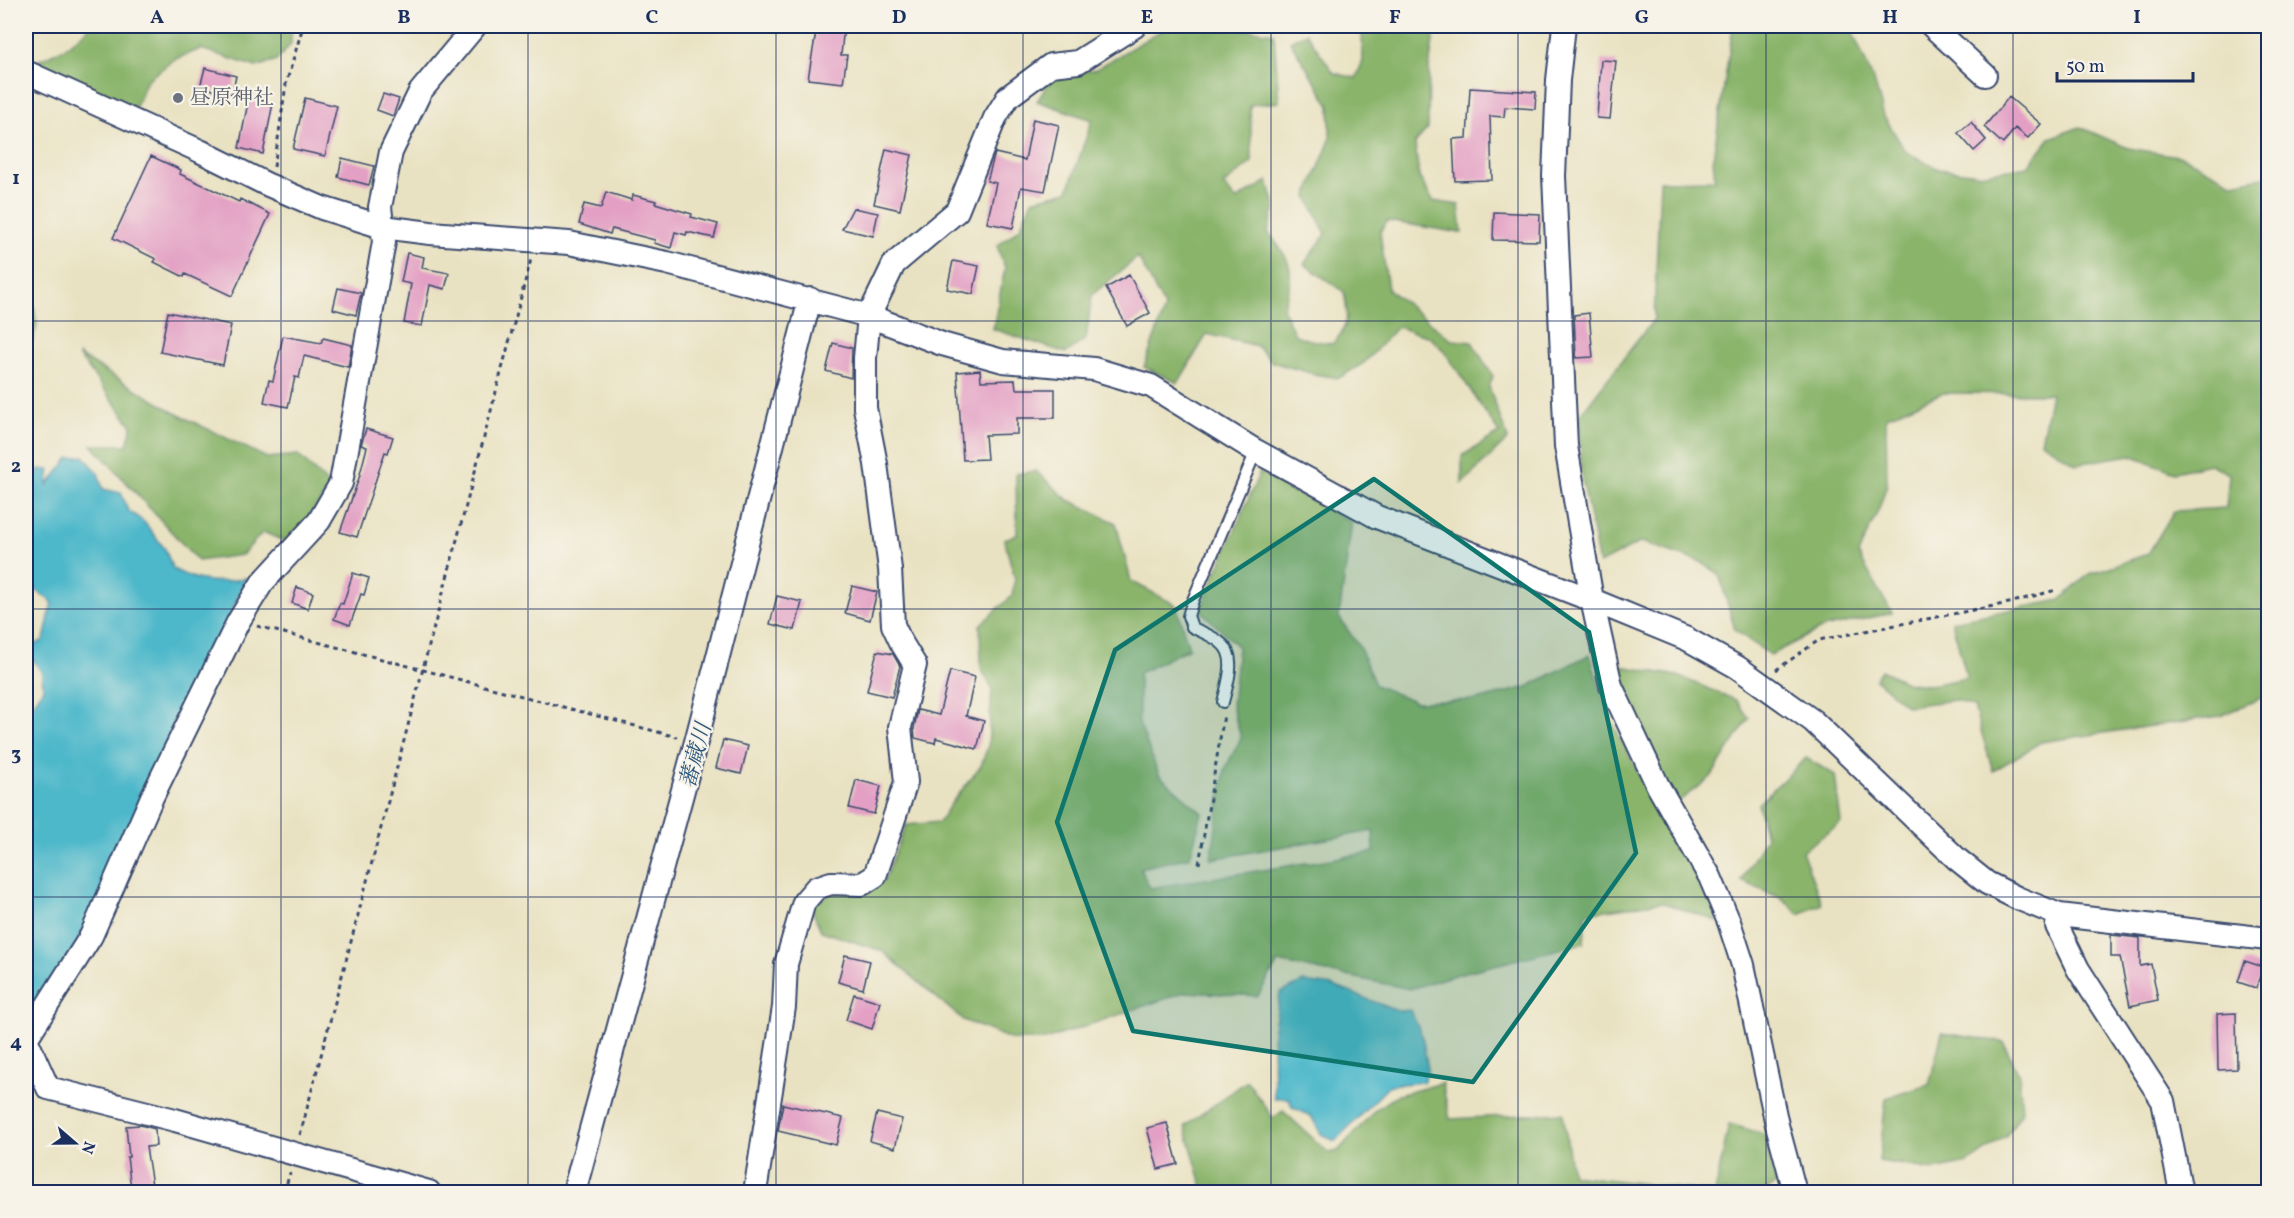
<svg xmlns="http://www.w3.org/2000/svg" width="2294" height="1218" viewBox="0 0 2294 1218" font-family="Vollkorn,'Noto Serif JP',serif">
<style>
.forest{fill:#89b46b;stroke:#527264;stroke-width:1.5}
.water{fill:#4eb8ca;stroke:#347494;stroke-width:1.5}
.building{fill:#e3a0c4}
.lines{fill:none;stroke-linecap:round;stroke-linejoin:round}
.service-casing{stroke:#3a4a6d;stroke-width:14}
.minor-casing{stroke:#3a4a6d;stroke-width:26}
.path{stroke:#3a4a6d;stroke-width:3;stroke-dasharray:4.5 4.5;stroke-linecap:butt}
.service{stroke:#fff;stroke-width:10}
.minor{stroke:#fff;stroke-width:22}
.marked{fill:#0f766e;fill-opacity:0.2;stroke:#0f766e;stroke-width:4.5;stroke-linejoin:round}
.grid{fill:none;stroke:#1b2f5e;stroke-width:1.5;stroke-opacity:0.55}
.worship-dot{fill:#6b7280;stroke:#f7f3e8;stroke-width:2}
.labels{text-anchor:middle;dominant-baseline:central;stroke-width:4.5;stroke-linejoin:round;paint-order:stroke}
.worship-label{font-size:21px;fill:#5b616d;stroke:#f7f3e8;text-anchor:start}
.water-label{font-size:22px;font-style:italic;fill:#2a587e;stroke:#f7f3e8}
.neatline{fill:none;stroke:#1b2f5e;stroke-width:2}
.grid-label{font-size:20px;text-anchor:middle;font-weight:bold;fill:#1b2f5e}
</style>
<rect width="100%" height="100%" fill="#f7f3e8"/>
<filter id="ink" filterUnits="userSpaceOnUse"><feTurbulence type="fractalNoise" baseFrequency=".0167" numOctaves="2"/><feDisplacementMap in="SourceGraphic" scale="12" xChannelSelector="R" yChannelSelector="G"/><feConvolveMatrix kernelMatrix="1 2 1 2 8 2 1 2 1" color-interpolation-filters="sRGB"/></filter>
<filter id="wash" filterUnits="userSpaceOnUse"><feTurbulence type="fractalNoise" baseFrequency=".008" numOctaves="4" result="noise"/><feDisplacementMap in="SourceGraphic" scale="24" xChannelSelector="R" yChannelSelector="G"/><feGaussianBlur stdDeviation="1.35" result="paint"/><feColorMatrix in="noise" values="0 0 0 0 0 0 0 0 0 0 0 0 0 0 0 0 0 1.4 0 .05"/><feComposite in="paint" operator="in"/></filter>
<g filter="url(#wash)">
<rect width="100%" height="100%" fill="#e9e2c2"/>
<path class="forest" d="M91 26H291V44L277 60 256 67 201 49 175 59 147 80 135 109 33 63 65 48Z
M1219 26 1274 33 1279 102 1250 105 1252 162 1223 185 1236 200 1268 181 1275 206 1268 232C1292 263 1296 269 1283 308L1295 335 1310 340 1332 344C1350 328 1348 313 1344 292L1304 264 1326 234 1307 196 1330 140V106L1290 41 1306 33 1334 73 1356 78 1363 61 1362 31 1384 26H1435L1429 69 1428 128 1415 143 1419 177 1433 201 1459 205 1462 233 1387 221 1380 232 1388 289 1452 340 1472 342 1493 376 1489 387 1508 439 1462 484V456L1499 433 1445 352 1430 337 1397 327 1364 363 1339 378 1314 374 1272 362 1257 346 1207 334 1178 383 1144 367 1165 308 1138 257 1092 295 1086 339 1066 353 993 329 1005 268 997 246 1020 228 1032 200 1068 191 1092 120 1037 101 1054 75 1096 69 1167 27Z
M1733 26H1850L1875 84 1884 116 1906 152 1939 169 1979 174 2028 166 2050 138 2080 127 2128 148 2184 157 2233 183 2268 176V695L2220 716 2041 742 1993 771 1974 707 1956 700 1907 706 1875 679 1881 670 1908 683 1930 685 1967 678 1952 621 2060 600 2089 574 2148 554 2174 511 2226 508 2229 474 2210 464 2175 472 2130 455 2076 464 2041 442 2051 394 1942 393 1886 417 1887 484 1879 509 1858 554 1892 613 1823 628 1770 655 1735 630 1719 574 1701 562 1641 542 1599 564 1582 478 1579 416 1654 319 1660 181 1715 180 1713 159Z
M26 281 31 287 37 326 26 359Z
M78 355 179 415 267 458 298 455 330 486 309 519 284 541 263 532 242 555 198 561 92 445H127L132 426Z
M1036 471 1067 499 1116 523 1131 581 1176 605 1189 648 1139 673V723L1159 775 1202 813 1190 857 1140 868 1150 888 1374 852 1373 831 1211 859 1225 769 1241 738 1232 706 1238 647 1200 610 1260 472 1352 522 1339 617 1360 648 1375 685 1416 702 1477 700 1527 687 1590 654 1606 710 1642 780 1708 888 1717 921 1661 902 1586 913 1584 943 1458 974 1410 989 1278 962 1258 996 1185 992 1045 1040H1013L963 1020 882 951 821 931 810 905 831 893 884 881 906 825 939 822 953 801 981 766 988 746 992 689 981 668 980 625 1012 596 1015 579 1004 539 1017 535 1016 474Z
M1615 665 1678 676 1736 700 1749 718 1711 777 1675 804 1627 708Z
M1806 758 1835 775 1841 823 1802 851 1822 904 1799 914 1783 899 1741 881 1766 837 1758 804Z
M1942 1033 2003 1042 2019 1074 2022 1112 2006 1136 1968 1163 1934 1170 1879 1161 1886 1098 1929 1085Z
M1247 1081 1273 1118 1283 1111 1329 1153 1338 1151 1375 1110 1395 1096 1442 1083 1450 1119 1563 1113 1572 1175 1713 1192H1204L1185 1126Z
M1729 1124 1764 1134 1776 1184 1763 1192H1715Z"/>
<path class="water" d="M84 456 98 473 103 489 121 493 128 510 144 522 165 549 173 569C199 583 216 584 246 578L225 628 76 946 26 1025V709H30L43 689 42 673 26 649 44 640 52 602 37 591 26 571V512L38 469 50 470 47 486 69 458Z
M1303 982 1334 986 1398 1011 1410 1010 1422 1035 1428 1069 1423 1082 1390 1085 1335 1141 1321 1134 1311 1116 1292 1107 1289 1098H1274L1273 1033 1280 993Z"/>
<g id="blocks">
<path class="building" d="M817 26H844L841 55H847L843 83 808 79Z
M1601 60 1616 61 1610 119 1597 118Z
M205 68 236 76 232 94 200 87Z
M1470 88 1536 92 1535 109 1505 107 1504 117 1490 116 1492 180 1455 181 1453 139 1467 138Z
M383 94 399 99 393 116 377 110Z
M249 97 273 103 263 154 239 148Z
M2009 97 2041 124 2028 138 2015 128 2003 144 1984 127Z
M305 98 337 106 325 156 293 149Z
M1033 119 1059 125 1045 191 1021 187 1013 228 987 223 996 183 987 181 995 153 1025 160Z
M1971 122 1986 140 1974 151 1958 133Z
M886 149 912 155 900 210 874 204Z
M151 156 181 170 180 174 239 202 240 199 270 214 232 296 185 274 184 277 154 262 156 259 113 238Z
M342 158 374 166 369 185 338 177Z
M606 192 632 200 633 195 656 201 655 203 692 214 691 217 718 224 714 238 687 232 686 235 675 232 671 248 654 243 655 240 612 229 610 234 579 224 584 204 601 208Z
M853 208 878 213 873 236 842 229Z
M1494 212 1540 214 1539 241 1493 240Z
M407 253 424 257 422 268 449 273 445 289 430 285 422 326 404 323 411 284 401 282Z
M953 261 979 266 973 294 947 289Z
M1129 275 1150 313 1127 326 1106 288Z
M338 288 361 293 356 315 333 309Z
M168 312 231 325 223 365 160 352Z
M1589 313 1593 357 1576 358 1574 315Z
M283 336 321 343 323 338 352 345 348 367 304 356 299 378 295 377 288 407 264 402 269 380 273 381Z
M833 343 852 348 851 378 826 371Z
M980 370 981 381 1015 380 1016 389H1055V418H1017V434L985 435 987 459 963 460 957 372Z
M366 429 393 437 388 453 385 452 357 537 340 532 359 478 367 447 361 445Z
M353 573 369 578 364 595 361 594 350 625 334 619 340 603 343 604Z
M852 586 877 592 870 620 845 613Z
M297 587 313 593 308 609 292 603Z
M777 596 802 602 795 630 770 624Z
M877 651 893 654 900 666 892 697 867 691Z
M950 671 975 677 966 716 984 721 977 749 936 738 935 743 915 738 914 728 918 710 939 715Z
M723 740 748 746 741 774 716 768Z
M856 780 881 786 874 814 849 808Z
M2111 935 2140 938V966L2151 964 2158 1000 2130 1006 2120 957H2111Z
M845 955 870 961 863 989 838 982Z
M2245 961 2263 967 2256 988 2238 982Z
M854 994 880 1002 872 1029 846 1020Z
M2236 1013 2237 1069 2218 1070 2217 1014Z
M783 1104 843 1118 836 1145 778 1131Z
M877 1113 902 1119 895 1148 870 1141Z
M1167 1123 1178 1164 1158 1169 1147 1128Z
M140 1125 155 1129 156 1146 146 1147 152 1185 131 1188 127 1157H129L126 1126Z"/>
</g>
</g>
<g filter="url(#ink)">
<use href="#blocks" fill-opacity="0" stroke="#3a4a6d" stroke-width="1.5"/>
<g class="lines">
<g class="service-casing">
<path id="service" d="M1223 702C1227 685 1238 656 1221 643 1213 636 1201 632 1192 627L1188 616 1193 600 1256 451"/>
</g>
<g class="minor-casing">
<path id="minor" d="M1564 26 1558 80 1554 176 1566 446 1592 600 1611 686 1658 786 1710 877 1729 922 1743 965 1777 1125 1795 1192
M1932 26 1985 75
M26 72 200 151 266 184 322 208 383 227 430 233 569 243 667 263 869 316 942 344 1003 361 1094 369 1151 386 1256 451 1377 517 1592 600 1687 639 1737 667 1813 721 1957 859 1987 883 2017 898 2059 915 2268 939
M2059 915 2057 926 2078 969 2163 1101 2181 1192
M26 1039 91 936 152 797 238 622 262 583 319 521 341 483 384 242 380 207 391 152 420 92 475 26
M26 1039 48 1088 175 1120 429 1192
M574 1192 696 742 810 299
M755 1192 784 1007 786 964 804 902 816 888 831 883 862 884 875 876 906 782 900 727 915 665 901 642 893 625 890 569 876 464 865 408V358L869 316 894 264 957 211 995 118 1008 97 1051 65 1078 62 1135 26"/>
</g>
<path class="path" d="M274 167 286 84 303 26
M257 626 677 737
M1776 670 1819 640 2009 603 2056 590
M1199 864 1224 715
M300 1135 531 259
M284 1192 290 1173"/>
<use href="#service" class="service"/>
<use href="#minor" class="minor"/>
</g>
</g>
<path class="marked" d="M1374 479 1589 632 1636 853 1473 1082 1133 1031 1057 822 1115 650Z"/>
<path class="grid" d="M281 26V1192M528 26V1192M776 26V1192M1023 26V1192M1271 26V1192M1518 26V1192M1766 26V1192M2013 26V1192M26 321H2268M26 609H2268M26 897H2268"/>
<circle class="worship-dot" cx="178" cy="98" r="6"/>
<g class="labels">
<g class="worship-label">
<text x="190" y="98">昼原神社</text>
</g>
<g class="water-label">
<text transform="translate(697 756) rotate(-75)">蕃蔵川</text>
</g>
</g>
<rect width="2294" height="1218" fill="none" stroke="#f7f3e8" stroke-width="66"/>
<g transform="translate(75 1143) rotate(110)" stroke="#f7f3e8" stroke-width="4.5" paint-order="stroke">
<path d="M0-4.5L10 22L0 15L-10 22Z" fill="#1b2f5e"/>
<text y="-9" font-size="16" font-weight="bold" text-anchor="middle" fill="#1b2f5e">N</text>
</g>
<path d="M2057 72v9h136v-9" fill="none" stroke="#1b2f5e" stroke-width="3"/>
<text x="2066" y="72" font-size="18" fill="#1b2f5e" stroke="#f7f3e8" stroke-width="4.5" paint-order="stroke">50 m</text>
<rect x="33" y="33" width="2228" height="1152" class="neatline"/>
<g class="grid-label">
<text x="157" y="23">A</text>
<text x="404" y="23">B</text>
<text x="652" y="23">C</text>
<text x="899" y="23">D</text>
<text x="1147" y="23">E</text>
<text x="1395" y="23">F</text>
<text x="1642" y="23">G</text>
<text x="1890" y="23">H</text>
<text x="2137" y="23">I</text>
<text x="16" y="184">1</text>
<text x="16" y="472">2</text>
<text x="16" y="760">3</text>
<text x="16" y="1048">4</text>
</g>
</svg>
